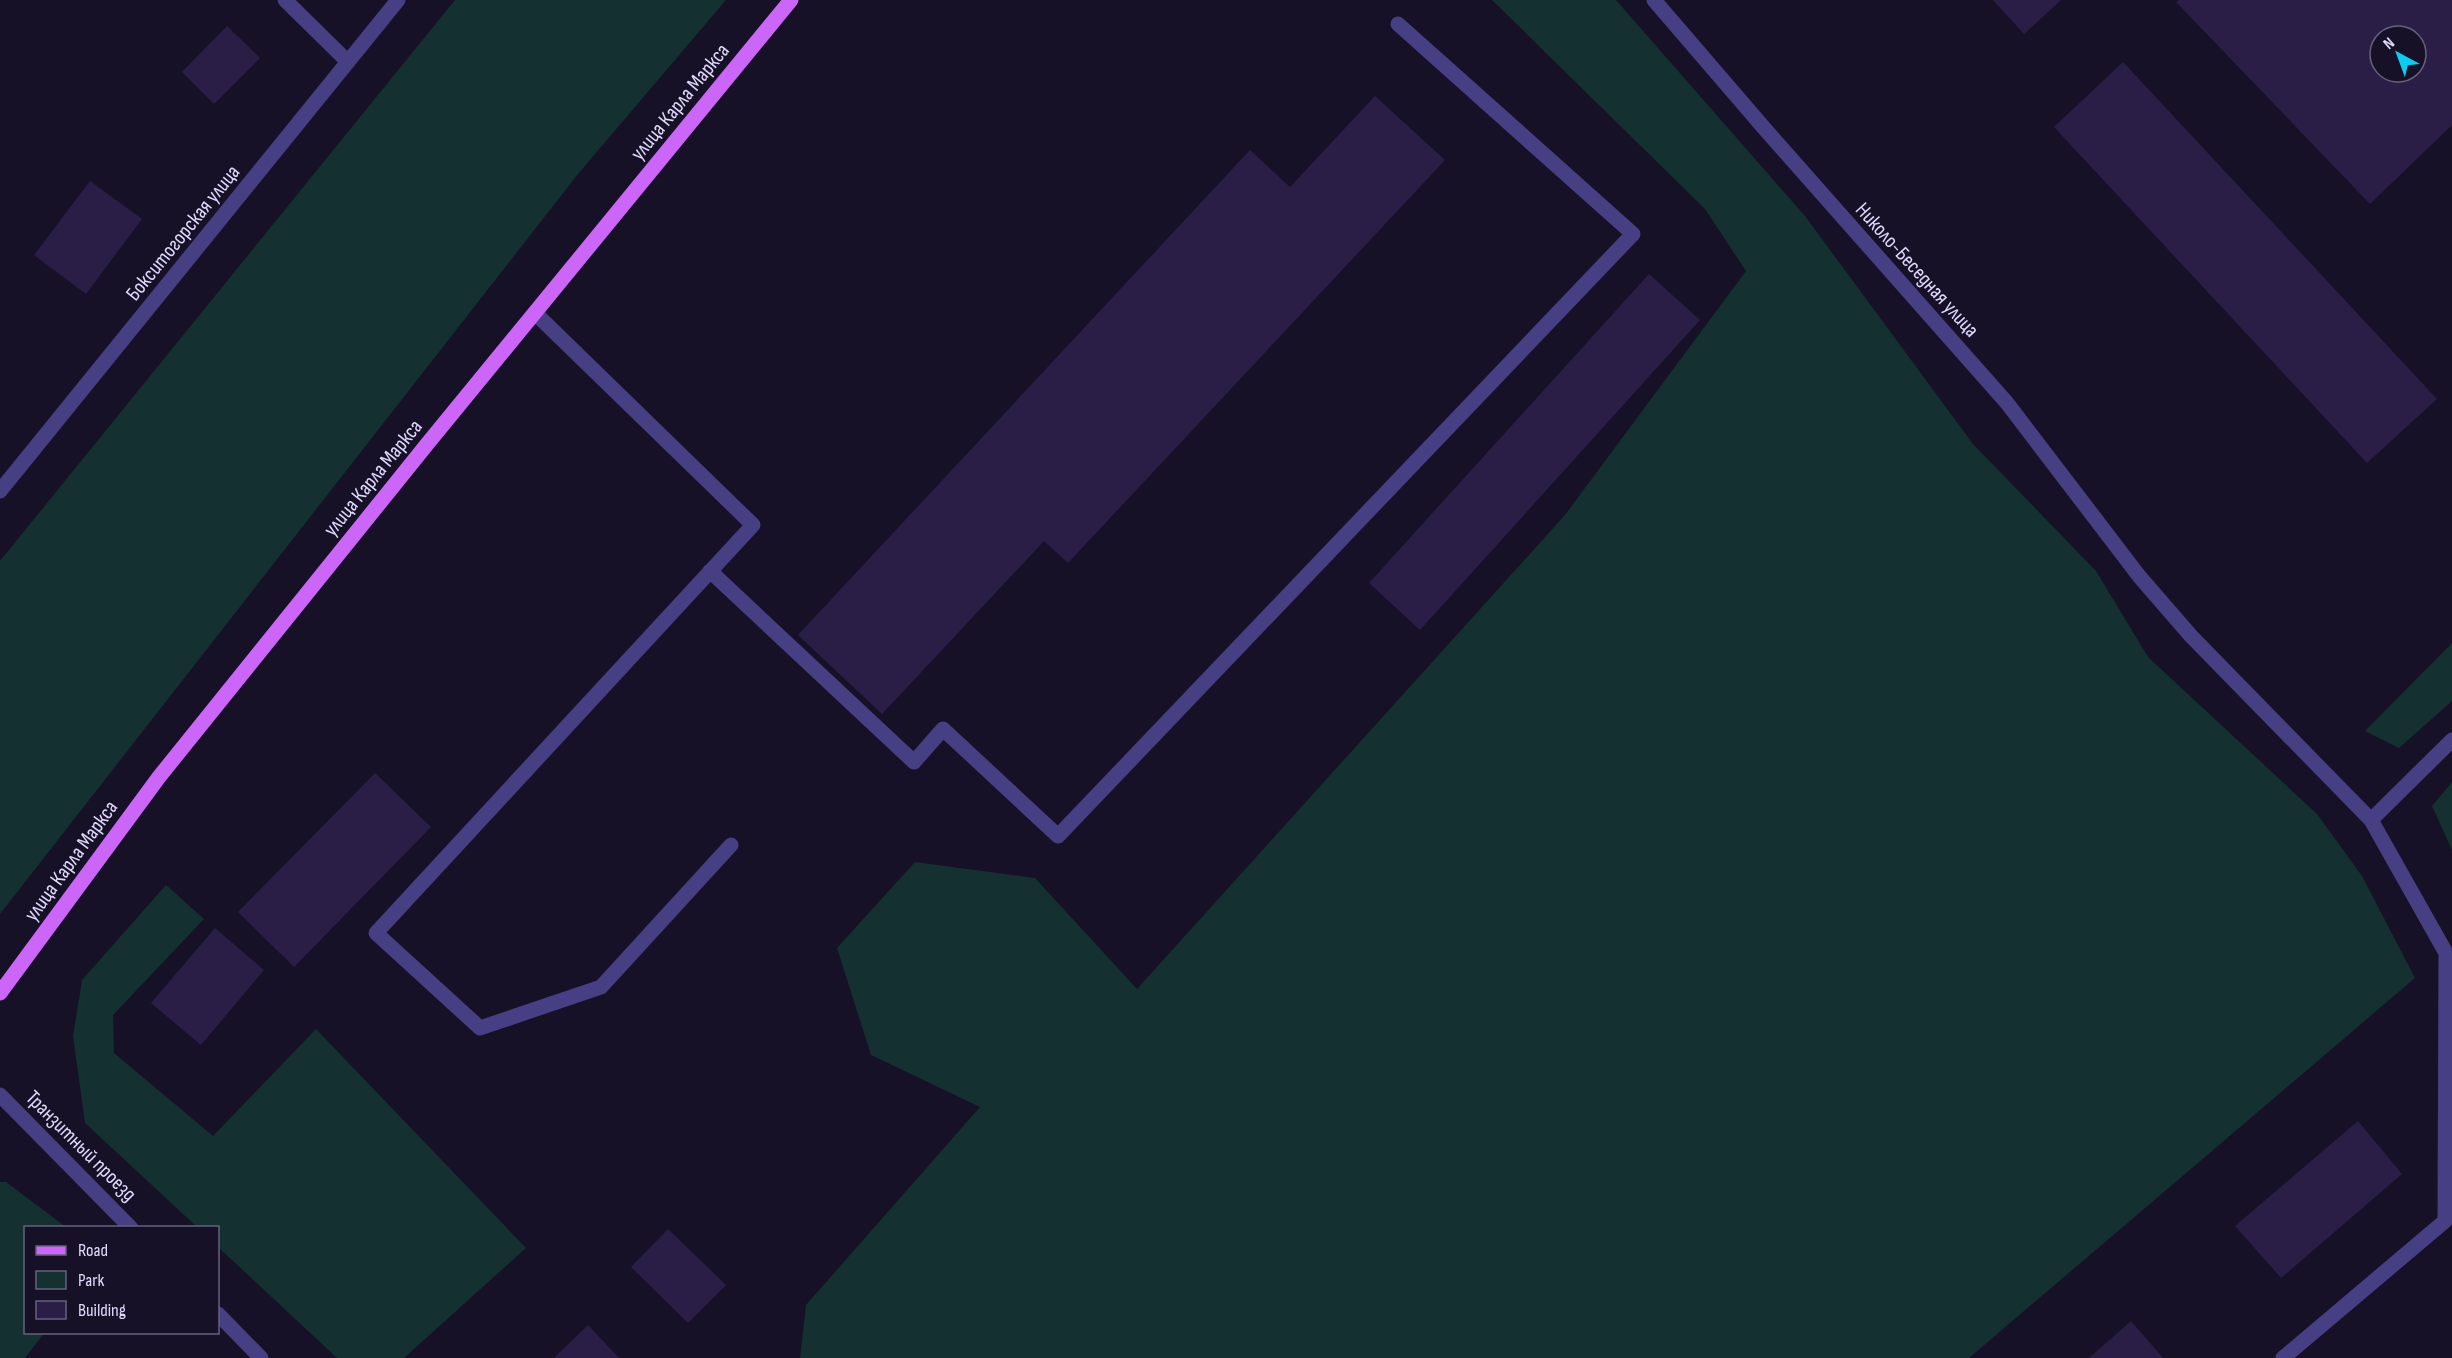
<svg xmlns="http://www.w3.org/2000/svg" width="2452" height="1358" viewBox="0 0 2452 1358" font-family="'Sofia Sans Condensed',sans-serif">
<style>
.green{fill:#143031}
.building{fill:#2a1e47;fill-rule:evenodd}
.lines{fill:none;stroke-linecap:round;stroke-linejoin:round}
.minor{stroke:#473f84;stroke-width:15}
.major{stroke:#cc66f8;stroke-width:15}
.labels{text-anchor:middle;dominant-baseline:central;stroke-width:4.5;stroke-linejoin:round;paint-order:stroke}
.street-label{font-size:21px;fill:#e0d9fd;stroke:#171127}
</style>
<rect width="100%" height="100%" fill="#171127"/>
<path class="green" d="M455 0H726L578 174 0 914V561Z
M1492 0H1616L1805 216 1973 444 2096 571 2148 657 2317 814 2362 876 2415 978 1969 1358H800L806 1305 980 1107 871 1055 837 948 915 862 1035 878 1137 989 1565 515 1746 271 1705 209Z
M2452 643V701L2399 748 2365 731Z
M2452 782V850L2432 806Z
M166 885 204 919 113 1015 114 1053 213 1136 316 1029 526 1248 404 1358H337L218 1247V1228L197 1227 85 1123 73 1036 82 980Z
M0 1182H6L66 1227 26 1228V1332L44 1333 25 1358H0Z"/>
<path class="building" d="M1993 0H2061L2024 34Z
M2179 0H2452V125L2370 204 2176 2ZM2380 36H2416V72H2380Z
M227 26 260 58 214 104 182 72Z
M2123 62 2437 399 2367 463 2054 127Z
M1375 96 1445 160 1068 563 1044 541 882 714 798 635 1250 150 1290 187Z
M90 181 142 219 86 294 34 255Z
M1649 274 1700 320 1420 630 1369 583Z
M375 773 431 827 294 967 238 912Z
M215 928 264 970 201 1045 151 1003Z
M2358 1121 2402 1174 2281 1278 2235 1226Z
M668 1229 726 1285 688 1323 631 1267Z
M2131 1321 2163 1358H2089Z
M588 1325 619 1358H554Z"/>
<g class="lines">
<path class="minor" d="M285 0 348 62
M1654 0 1764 128 2007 403 2139 576 2191 636 2371 820 2446 953 2445 1221 2283 1358
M535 313 753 525 376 933 480 1028 601 987 731 845
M0 491 398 0
M710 571 914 762 943 729 1058 836 1633 234 1398 24
M2371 820 2452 740
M0 1095 131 1228
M218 1314 261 1358"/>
<path class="major" d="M0 993 159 777 428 443 791 0"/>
</g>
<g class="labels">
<g class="street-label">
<text transform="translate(680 102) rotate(-51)">улица Карла Маркса</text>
<text transform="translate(183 233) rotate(-51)">Бокситогорская улица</text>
<text transform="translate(1917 270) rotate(48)">Николо-Беседная улица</text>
<text transform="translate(373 478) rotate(-51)">улица Карла Маркса</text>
<text transform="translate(71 861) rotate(-54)">улица Карла Маркса</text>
<text transform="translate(81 1146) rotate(45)">Транзитный проезд</text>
</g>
</g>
<rect x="24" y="1226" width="195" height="108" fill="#171127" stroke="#67617d" stroke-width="1.5"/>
<rect x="36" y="1246" width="30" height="9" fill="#cc66f8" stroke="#67617d" stroke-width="1.5"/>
<text x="78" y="1256" font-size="18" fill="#e0d9fd">Road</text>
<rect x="36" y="1271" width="30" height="18" fill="#143031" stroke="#67617d" stroke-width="1.5"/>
<text x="78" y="1286" font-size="18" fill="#e0d9fd">Park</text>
<rect x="36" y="1301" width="30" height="18" fill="#2a1e47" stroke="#67617d" stroke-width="1.5"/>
<text x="78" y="1316" font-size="18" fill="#e0d9fd">Building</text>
<g transform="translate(2398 54) rotate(319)"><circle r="28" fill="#171127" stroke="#67617d" stroke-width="1.5"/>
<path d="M0-4.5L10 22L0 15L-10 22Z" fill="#0fcbf3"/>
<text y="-9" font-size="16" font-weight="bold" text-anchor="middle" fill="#e0d9fd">N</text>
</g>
</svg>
